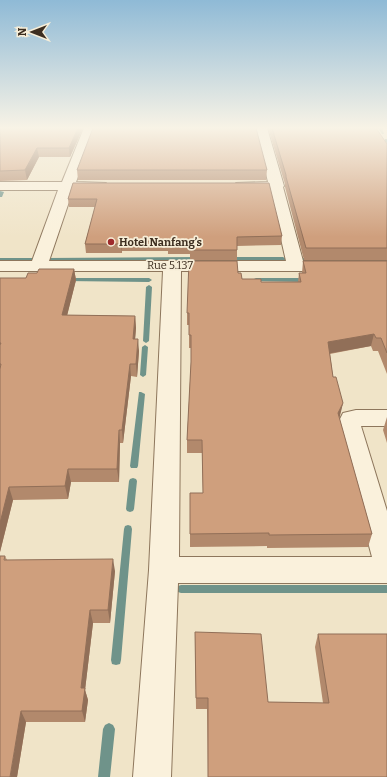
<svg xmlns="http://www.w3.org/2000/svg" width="387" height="777" viewBox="0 0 387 777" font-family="Bitter,serif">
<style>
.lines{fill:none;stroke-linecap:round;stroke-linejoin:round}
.stream{fill:#6f938a;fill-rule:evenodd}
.minor-casing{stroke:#8d765c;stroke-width:2}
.minor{fill:#faf1dc;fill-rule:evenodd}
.wall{fill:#b2896c}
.shaded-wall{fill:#916f58}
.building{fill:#cf9f7d;stroke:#916f58}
.poi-dot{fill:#9e2a2b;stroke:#f7eed8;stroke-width:1.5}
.labels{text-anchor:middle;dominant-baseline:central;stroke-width:3.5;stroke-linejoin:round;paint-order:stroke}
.far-poi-label{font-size:11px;font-weight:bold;fill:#3d2e20;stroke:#f7eed8;text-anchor:start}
.far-street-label{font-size:11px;fill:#3d2e20;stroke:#f7eed8}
</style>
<rect width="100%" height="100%" fill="#f0e4c8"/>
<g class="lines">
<path class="stream" d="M378 128H382L384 134H382Z
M385 139H387V143L385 142Z
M0 191 4 192 2 197H0Z
M43 256 46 258 199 257 202 259 199 261 43 262 40 260 41 257Z
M227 257H283L286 259 283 261 225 260 224 259Z
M387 257V261L293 262 290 260 293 258Z
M0 258H32L35 260 32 262H0Z
M67 278H149L152 280 149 282 65 281 64 280Z
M256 278H306L309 280 306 282 254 281V279Z
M149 285 152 287 149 341 146 343 143 341 146 287Z
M145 345 148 347 146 375 143 377 140 375 142 347Z
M139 392H141L145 394 138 466 137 468H131L130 466Z
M133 478 136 479 137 481 134 509 133 511 130 512 127 511 126 509 129 481 130 479Z
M128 525 131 526 132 529 121 660 120 664 116 665 112 664 111 660 124 529 125 526Z
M181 585H387V593H181L178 592 176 589 178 586Z
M109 723 113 725 115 729 110 777H98L103 729 105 725Z"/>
<g class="minor-casing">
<path id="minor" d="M84 128H96L76 182 106 183 108 186 106 189 73 190 49 261H286L270 190 236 189 234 186 236 183 268 182 255 128H267L284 186 283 187 303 261H387V271H181L179 557H372L337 425 343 413 356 410H387V426H361L387 511V583H178L171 777H133L149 570 163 271H0V261H32L58 190H0V182H62Z"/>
</g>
<use href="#minor" class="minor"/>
</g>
<path class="wall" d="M0 128H83L70 157H39L27 180 0 181Z
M268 128H376L387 144V260H304L285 187V184Z
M77 170H267L266 180H78Z
M73 183 282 236 281 245 237 246V260H190V254H168V251H122V253H86L85 244 95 207H69L68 199Z
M303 261H387V374L378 351H373L371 346 330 354 333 377 343 403 339 417 372 534 368 547 267 548V546L190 547V493H203L202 453H187V440L191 362V348H189V325H187V313L238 273 242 279 261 282H298L299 273H302Z
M74 269 76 280 67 315 135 316 136 328 135 339 139 351 137 377 131 376 123 443H120L119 482H71L68 499 13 500 0 552V278H26L37 273Z
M387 417V443L383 430Z
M5 556 7 560 115 571 110 623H93L85 690 88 700 85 722H26L17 777Z
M195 632 268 702 323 703 315 647 318 634 387 777H208L207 709H196Z"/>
<path class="shaded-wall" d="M78 128H83L70 157 69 148Z
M37 148 39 157 27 180 25 170Z
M122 241V253L121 244Z
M74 269 76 280 64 328 62 315Z
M135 316 136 328 134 352 133 339Z
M374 334 371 346 326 354 328 342Z
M138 339 139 351 137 377 136 364Z
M130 364 131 376 123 443 122 430Z
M343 403 340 416 336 425 338 413Z
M119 430 120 443 119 482 117 469Z
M68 469 71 482 68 499 65 486Z
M9 487 13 500 0 552V523Z
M113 559 115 571 110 623 108 610Z
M90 610 93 623 85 690 88 700 85 722 82 711 81 688Z
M21 711 26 722 17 777H10Z"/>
<path class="building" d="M0 128H78L69 148H37L25 170 0 171Z
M93 128H256L267 170H77Z
M272 128H376L387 144V248H306L286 177V175Z
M73 183H269L282 236 237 237V250H190V245H167L168 242 122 241 121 244H85L97 199H68Z
M189 261H237L238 273H241L242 279H261V282H301L299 273H306L303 261H387V353L381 338H376L374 334 328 342 333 377H336L343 403 338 413 372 534 269 535V533L190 534V493H203L202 440H187L191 362V335H189V313H187Z
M39 269H74L62 315 135 316 133 339H138L136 364H130L122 430H119L117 469H68L65 486 9 487 0 523V369L1 364H0V345L1 343H0V278H26L28 273H37Z
M0 556H5L4 560 113 559 108 610H90L81 688H85L82 711H21L10 777H0Z
M195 632 261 634 268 702 329 703 318 634H387V777H208V698H196Z"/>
<linearGradient id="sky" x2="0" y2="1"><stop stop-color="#8fbad6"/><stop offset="0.54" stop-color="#f8f3e6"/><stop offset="1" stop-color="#f8f3e6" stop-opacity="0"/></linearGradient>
<rect width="387" height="237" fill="url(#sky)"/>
<circle class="poi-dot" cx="111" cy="242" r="4"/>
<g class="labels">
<g class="far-poi-label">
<text x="119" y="242">Hotel Nanfang’s</text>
</g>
<g class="far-street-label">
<text x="170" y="265">Rue 5.137</text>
</g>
</g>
<g transform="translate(32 32) rotate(270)" stroke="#f7eed8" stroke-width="3" paint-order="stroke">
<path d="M0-3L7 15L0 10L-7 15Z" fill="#3d2e20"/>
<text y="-6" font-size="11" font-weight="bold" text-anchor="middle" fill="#3d2e20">N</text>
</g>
</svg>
